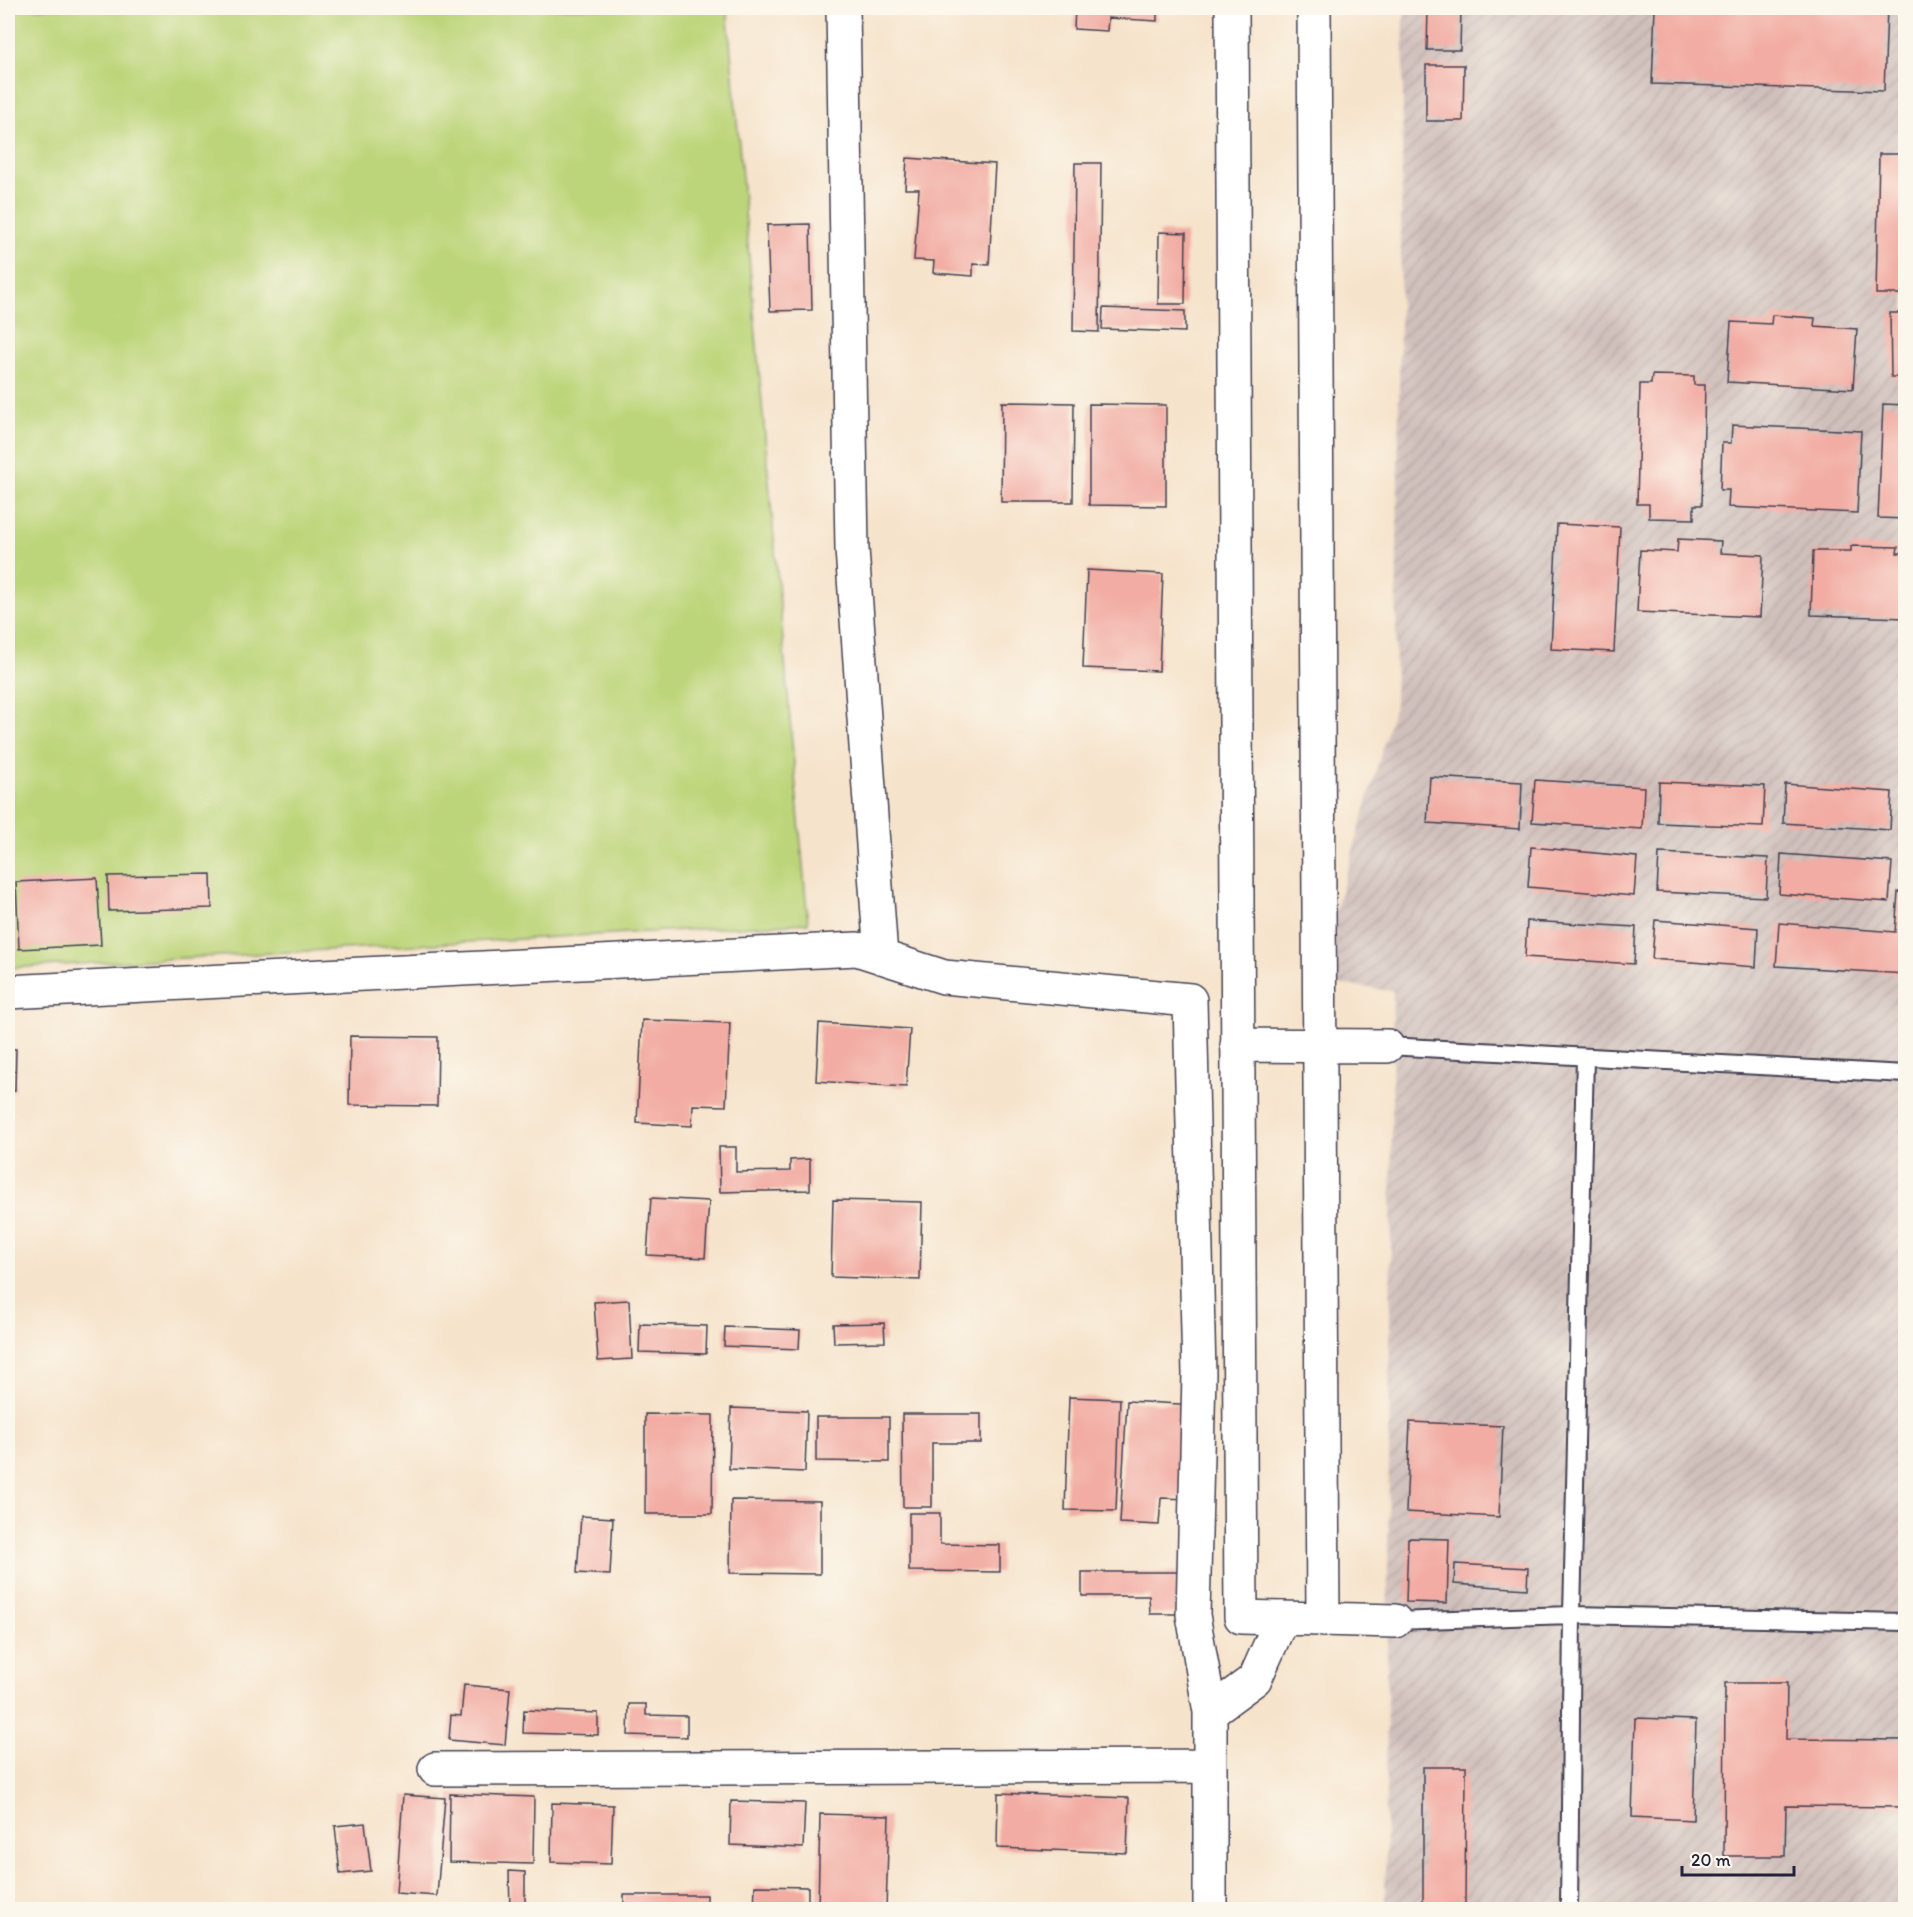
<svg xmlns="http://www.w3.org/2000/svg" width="1913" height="1917" viewBox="0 0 1913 1917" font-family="Itim,sans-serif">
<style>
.industrial{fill:url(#industrial-furrows)}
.green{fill:#bdd57a;stroke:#707c5a;stroke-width:1.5}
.building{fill:#f2aca3}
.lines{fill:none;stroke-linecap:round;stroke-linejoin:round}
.lane-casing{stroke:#423f51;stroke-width:20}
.street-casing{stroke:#423f51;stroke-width:36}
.lane{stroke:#fff;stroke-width:16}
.street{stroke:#fff;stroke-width:33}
</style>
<defs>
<pattern id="industrial-furrows" width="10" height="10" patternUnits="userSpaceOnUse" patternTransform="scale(1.5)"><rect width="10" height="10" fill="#d0c0bc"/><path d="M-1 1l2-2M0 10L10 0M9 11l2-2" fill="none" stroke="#b2a5a2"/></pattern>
</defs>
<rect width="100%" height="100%" fill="#fbf7ec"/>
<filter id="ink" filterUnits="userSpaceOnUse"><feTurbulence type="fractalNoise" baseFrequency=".0167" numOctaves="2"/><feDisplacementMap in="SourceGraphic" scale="12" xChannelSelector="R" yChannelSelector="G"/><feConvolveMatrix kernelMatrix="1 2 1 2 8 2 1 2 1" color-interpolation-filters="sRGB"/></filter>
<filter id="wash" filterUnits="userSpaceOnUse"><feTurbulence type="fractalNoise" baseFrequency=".008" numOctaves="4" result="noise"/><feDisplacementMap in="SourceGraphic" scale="24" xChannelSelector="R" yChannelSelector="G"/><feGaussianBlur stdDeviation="1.35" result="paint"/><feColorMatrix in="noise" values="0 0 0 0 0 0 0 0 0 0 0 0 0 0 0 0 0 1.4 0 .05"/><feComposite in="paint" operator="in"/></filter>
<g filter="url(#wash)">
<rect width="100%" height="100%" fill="#f6e3cb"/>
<path class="industrial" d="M1404 8H1905V1909H1385L1393 991 1336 984 1335 913 1395 705Z"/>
<path class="green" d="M8 8H727L808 923 8 968Z"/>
<g id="blocks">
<path class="building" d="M1075 8H1157V21L1108 18 1107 31 1074 29Z
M1428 8H1461L1460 50H1427Z
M1655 8H1887L1884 91 1652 84Z
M1426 65H1464L1463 121H1426Z
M1879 154H1906V294H1876Z
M907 158 995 164 989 265 973 264V276L933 273 934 261 914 260 919 189H905Z
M1075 163H1101L1099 332 1073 331Z
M810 224 812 310 770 311 767 225Z
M1159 232 1186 233 1185 304H1158Z
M1103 308 1185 311V332L1102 329Z
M1890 313H1906V377H1891Z
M1772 315 1815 318 1814 326 1857 329 1853 389 1727 382 1731 322 1771 324Z
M1652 375 1694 376V385H1705L1702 505H1694V519L1649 518V504H1637L1640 384H1651Z
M1002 402 1074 403 1073 502H1001Z
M1089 404 1166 405V506L1089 505Z
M1883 404 1906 405V519L1878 518Z
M1732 425 1861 431 1857 513 1728 507 1729 490H1720L1722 443H1731Z
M1557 524 1620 527 1614 652 1551 649Z
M1678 539 1721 541 1720 553 1763 555 1760 617 1637 612 1640 550 1677 552Z
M1851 546 1898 547 1897 553H1906V618L1811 615 1813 551H1851Z
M1087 570 1163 574 1159 671 1083 668Z
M1430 777 1522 782 1520 829 1427 823Z
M1535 780 1644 787 1642 829 1532 822Z
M1659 782 1765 786 1763 827 1658 823Z
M1785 784 1892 792 1890 830 1783 823Z
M1531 847 1637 857 1634 896 1528 887Z
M1659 853 1768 858 1766 897 1657 892Z
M1781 854 1892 862 1889 902 1779 894Z
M211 874 212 908 109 911 108 876Z
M97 878 101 945 19 949 16 882Z
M1898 892 1906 893V974L1776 966 1779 923 1895 932Z
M1655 920 1758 928 1756 967 1652 959Z
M1527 921 1636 927 1634 964 1525 957Z
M642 1020 730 1023 726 1106 693 1105 692 1126 637 1123Z
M819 1023 910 1029 906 1087 816 1081Z
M350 1036 438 1037 437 1106 349 1105Z
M8 1049H16L15 1091H8Z
M719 1147H736V1172L790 1171V1160L810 1159V1190L720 1192Z
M651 1198 709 1201 705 1258 647 1255Z
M833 1200 922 1202 920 1280 831 1277Z
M629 1300 632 1359 598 1361 594 1302Z
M884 1323 885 1342 834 1343 833 1324Z
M640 1324 707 1326 706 1354 639 1352Z
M725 1327 800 1330 799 1349 724 1346Z
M1069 1397 1120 1399 1116 1511 1065 1510Z
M1127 1401 1196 1405 1191 1499 1161 1498 1159 1525 1120 1523Z
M731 1408 807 1411 805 1472 729 1469Z
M645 1414 713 1415 712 1514H645Z
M902 1414H981V1443H932V1507H903Z
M816 1417H889V1462L816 1461Z
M1410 1422 1503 1426 1499 1517 1406 1512Z
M731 1500 820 1501V1574L730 1573Z
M909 1513H940V1544L1000 1545V1572L909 1571Z
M581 1516 613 1518 610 1575 577 1573Z
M1408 1538 1449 1539 1447 1603 1406 1602Z
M1455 1564 1528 1568 1527 1589 1454 1584Z
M1082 1572H1177V1614H1150L1149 1596H1082Z
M1725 1683H1787L1786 1739 1906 1740V1807L1786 1806 1785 1856H1724Z
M464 1685 510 1689 505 1745 449 1740 451 1715 461 1716Z
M629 1704H646V1715L687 1716V1737L628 1735Z
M524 1710 598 1713V1735L523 1733Z
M1635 1718 1696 1720 1693 1820 1632 1817Z
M1423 1767H1466L1465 1910H1423Z
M998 1793 1129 1798 1127 1853 997 1848Z
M450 1794 534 1797 533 1864 449 1862Z
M403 1795 445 1798 437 1896 396 1893Z
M731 1801 805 1803 803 1848 730 1845Z
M552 1803 613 1805 611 1864 551 1862Z
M820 1814 889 1816 886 1910H818Z
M365 1823 371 1871 340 1874 335 1826Z
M509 1871 525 1872V1910H510Z
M755 1886 808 1887V1910H754Z
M624 1895H707V1910H624Z"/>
</g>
</g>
<g filter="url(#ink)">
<use href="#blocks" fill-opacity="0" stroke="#423f51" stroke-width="1.5"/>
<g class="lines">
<g class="lane-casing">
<path id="lane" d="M1387 1046 1906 1074
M1395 1621 1572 1615 1906 1622
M1569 1910 1572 1615 1585 1057"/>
</g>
<g class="street-casing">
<path id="street" d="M843 8 852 549 881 957
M1232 8 1241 1617 1395 1621
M1314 8 1323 1620
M8 992 857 949 944 977 1190 1000 1199 1374 1193 1615 1210 1712V1910
M1237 1045 1387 1046
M1210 1712 1255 1679 1282 1618
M435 1769 1210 1766"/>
</g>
<use href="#lane" class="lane"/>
<use href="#street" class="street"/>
</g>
</g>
<rect width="1913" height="1917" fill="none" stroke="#fbf7ec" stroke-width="30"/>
<path d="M1682 1866v9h112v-9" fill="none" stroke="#22223b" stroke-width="3"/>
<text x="1691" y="1866" font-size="18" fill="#22223b" stroke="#fbf7ec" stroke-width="4.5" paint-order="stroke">20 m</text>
</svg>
